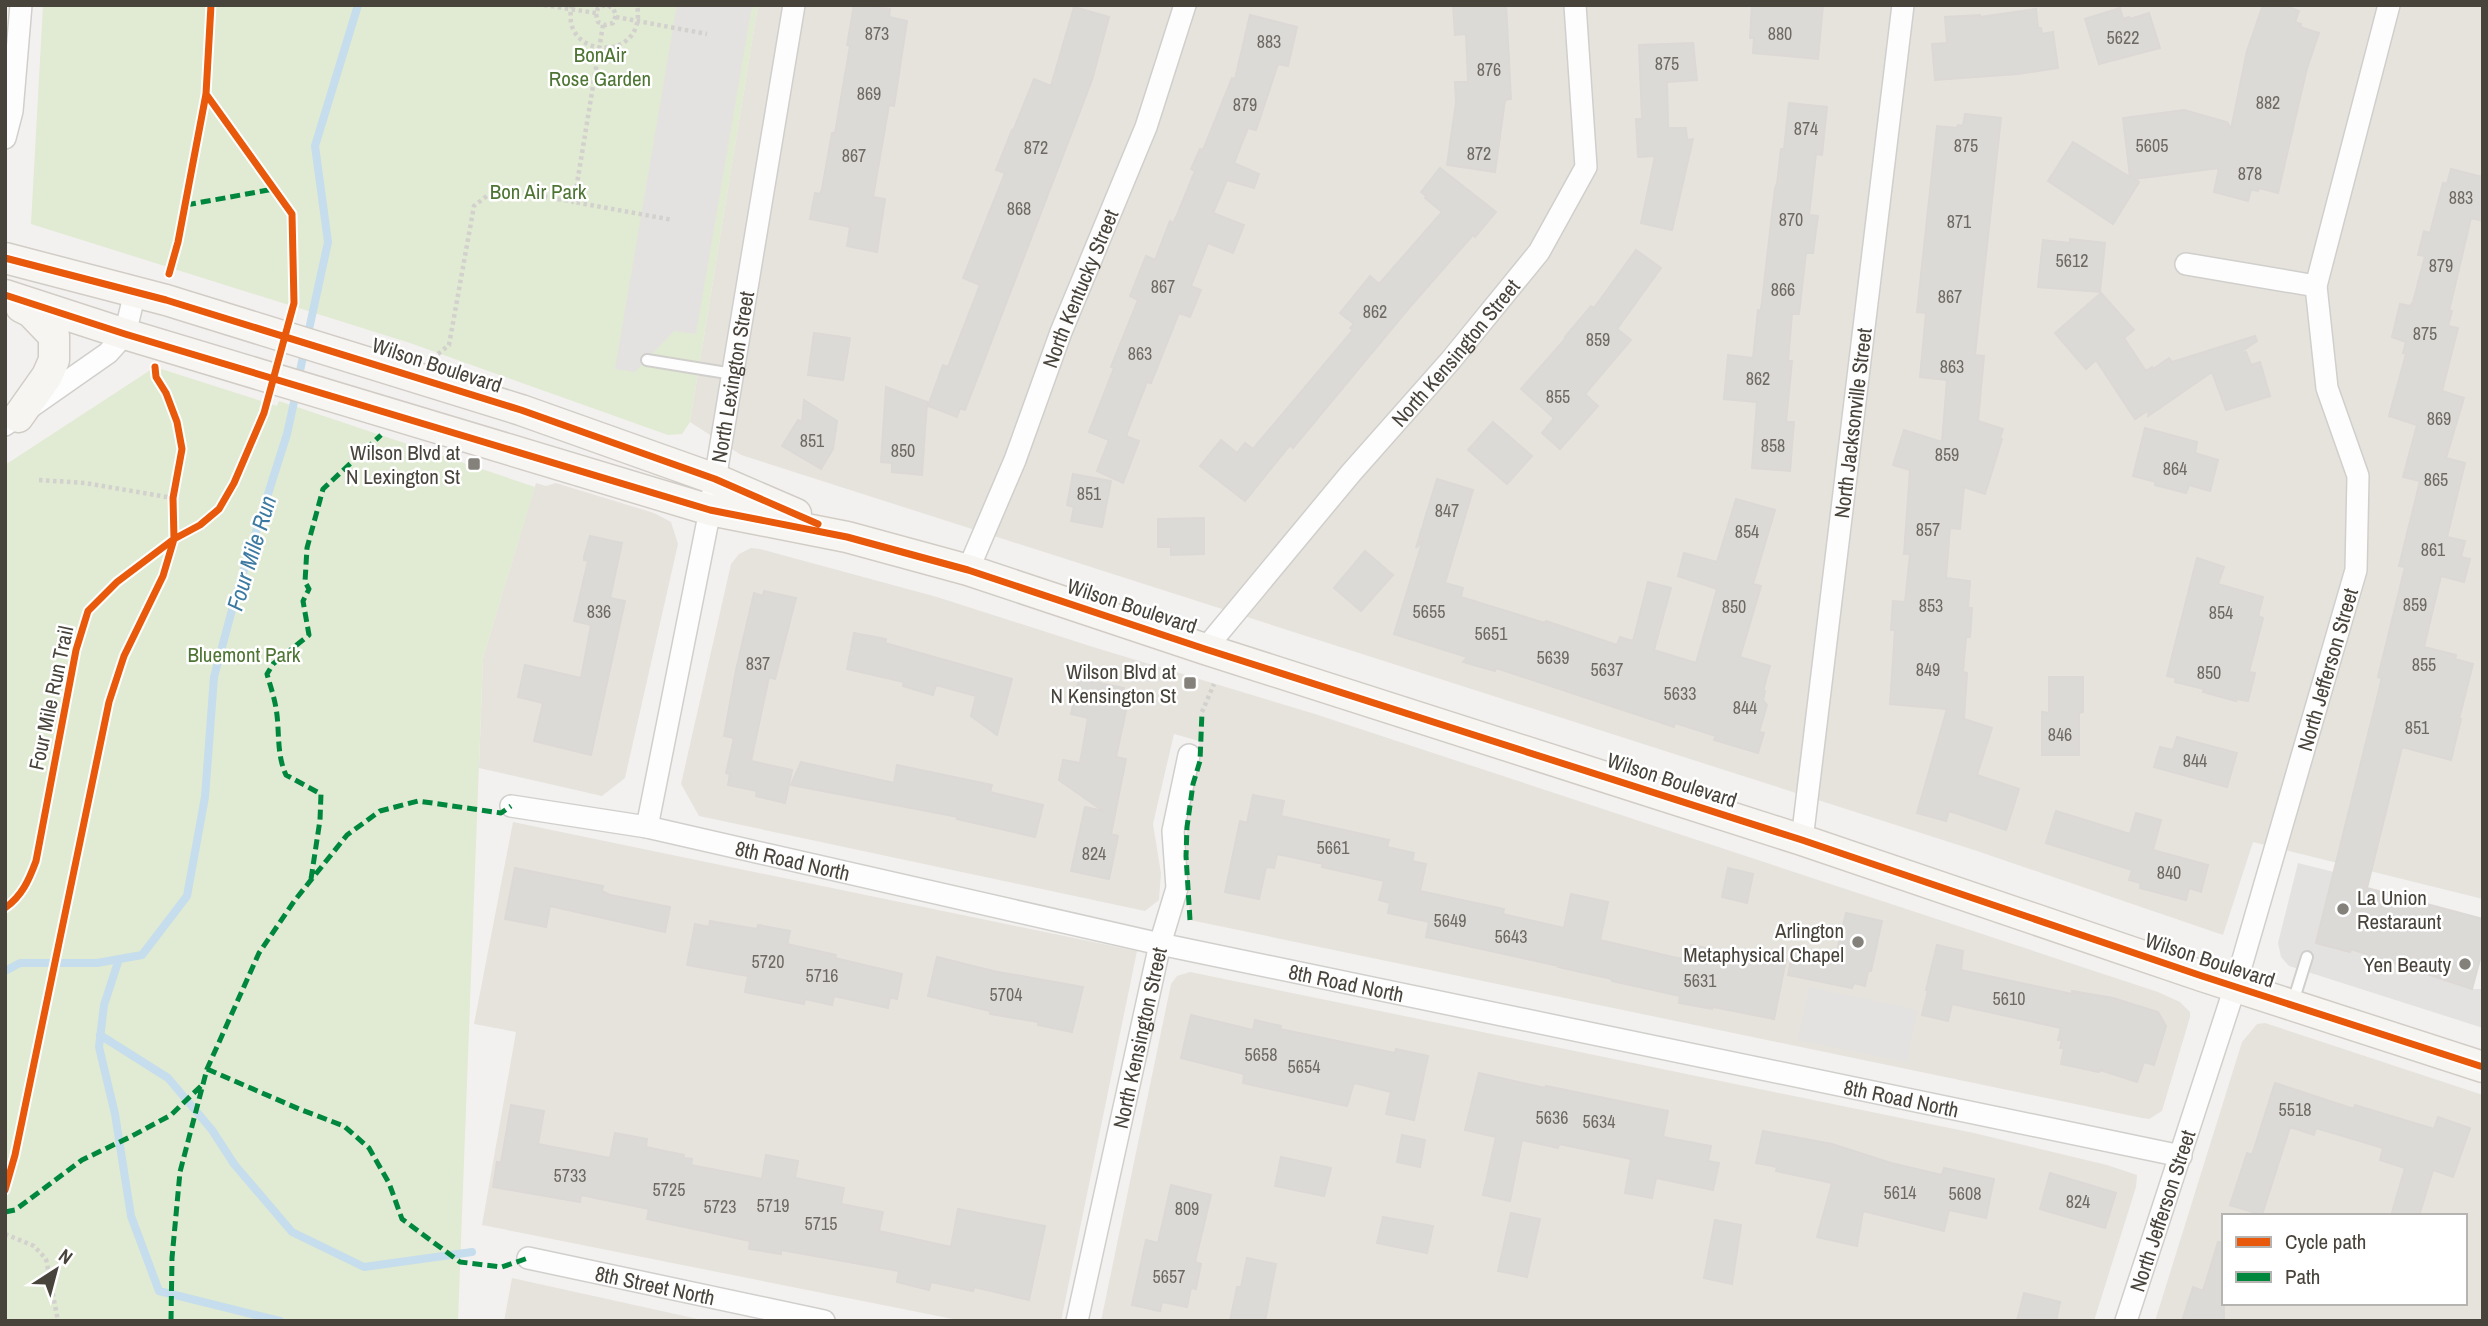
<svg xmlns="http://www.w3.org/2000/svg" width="2488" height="1326" viewBox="0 0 2488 1326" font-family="'Archivo Narrow',sans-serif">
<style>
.residential{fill:#e6e3dd;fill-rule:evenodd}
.green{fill:#e1ead2}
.parking{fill:#e4e2e0}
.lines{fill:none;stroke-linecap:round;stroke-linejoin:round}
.stream{stroke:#c5ddec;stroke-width:8}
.building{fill:#dcdad7;stroke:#dbd8d5;stroke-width:2}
.service-casing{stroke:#d1cfcc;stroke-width:14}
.minor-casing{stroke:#d1cfcc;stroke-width:24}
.secondary-casing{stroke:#d1cdc6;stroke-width:33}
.path{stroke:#d2d1cd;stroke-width:4.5;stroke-dasharray:3.5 3.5;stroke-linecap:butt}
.service{stroke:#fdfdfd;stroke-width:10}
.minor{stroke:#fdfdfd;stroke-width:21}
.secondary{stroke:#f7f5f2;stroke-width:30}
.quiet{stroke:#00873e;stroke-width:5;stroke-dasharray:10 5;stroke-linecap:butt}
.cycleway-casing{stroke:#fff;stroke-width:11}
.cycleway{stroke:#e8590c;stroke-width:7}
.poi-dot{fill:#84807a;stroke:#fff;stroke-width:2.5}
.labels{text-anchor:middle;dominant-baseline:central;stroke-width:5;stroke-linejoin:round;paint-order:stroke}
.number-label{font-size:18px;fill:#6e6a63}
.park-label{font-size:21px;fill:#4e7533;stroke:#fff}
.street-label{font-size:21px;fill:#48433b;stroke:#fff}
.poi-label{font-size:21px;fill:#48433b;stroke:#fff;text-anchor:end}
.water-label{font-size:23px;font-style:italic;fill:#3d7aa2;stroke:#fff}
</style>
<rect width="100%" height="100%" fill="#f3f1ef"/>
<path class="residential" d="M758 5H2483V899L2253 842 2223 935 1974 850 741 455 690 422Z
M536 483 546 486 556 483 654 513 671 522 678 544 625 778 602 796 479 768 483 658Z
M751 548 760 549 937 597 1093 647 1315 714 2158 992 2180 1002 2190 1012V1017L2162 1111 2149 1119 2142 1118 1190 920 1186 856 1187 827 1193 784 1200 761 1199 741 1174 734 1153 824 1161 873 1159 900 1145 911 699 816 681 784 731 564 739 554Z
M513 822 1137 951 1061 1321H963L482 1225 516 1032 474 1024Z
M1190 972 1974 1133 2107 1165 2137 1175 2136 1187 2094 1321H1101L1171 984 1177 976Z
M2265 1023 2483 1095V1321H2155L2242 1042 2257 1024ZM2224 1216H2465V1303H2224Z
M512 1278 707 1321H504Z"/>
<path class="green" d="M43 5H758L690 422 682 434 668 435 410 343 31 224Z
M155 367 277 406 279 401 535 487 483 658 458 1321H5V465Z"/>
<path class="parking" d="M677 5H752L696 334 674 331 635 372 615 369Z
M2298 863 2334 872 2316 943 2350 952 2353 942 2389 961 2472 989H2483V1028L2289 966 2281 957 2278 943Z
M1809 987 1918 1010 1907 1062 1798 1040Z"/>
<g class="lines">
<path class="stream" d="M298 380 328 242 315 146 358 5
M119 959 104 1005 99 1047 115 1114 131 1216 159 1291 280 1321
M5 971 20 963H97L142 955 187 896 205 797 214 677 236 595 287 434 296 393
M100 1035 168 1078 212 1130 234 1164 292 1232 364 1267 472 1252"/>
</g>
<path class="building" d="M854 5 890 9 889 17 907 21 894 106 889 105 873 197 885 199 877 252 847 246 850 227 810 219 815 193 820 194 822 189 832 133H835L850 46 847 45Z
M1453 5H1506L1511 99 1505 100 1495 172 1447 165 1456 103 1455 82H1468L1466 34 1455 35Z
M1752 5H1823L1818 59 1753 53 1754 38H1750Z
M2263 5H2283L2299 11 2295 22 2301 24 2300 27 2319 33 2307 68 2278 193 2259 188 2258 191 2251 189 2248 201 2214 192 2219 168 2134 179 2139 182 2113 224 2048 181 2073 142 2130 177 2123 118 2184 110 2227 122 2231 129 2247 51Z
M1074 7 1109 17 1092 80 965 410 960 408 957 417 928 406 943 365 948 367 980 285 963 278 1005 173 996 170 1012 130 1013 131 1034 79 1051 86Z
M2120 8 2123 19 2129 17 2130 19 2149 13 2160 48 2099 64 2085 19Z
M2036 9 2038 28H2041L2042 34 2053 32 2058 68 2018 74 1935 80 1932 44 1947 43 1945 17 1980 15V17Z
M1250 15 1297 27 1288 66 1278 64 1256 130 1248 128 1234 163 1259 174 1254 188 1227 180 1213 213 1244 225 1233 253 1208 243 1191 286 1201 290 1190 317 1179 313 1151 383 1147 382 1126 436 1139 441 1123 483 1097 471 1109 440 1089 432 1114 368 1111 367 1138 300 1130 296 1146 256 1155 260 1170 221 1173 223 1177 215 1195 171 1191 169 1200 149 1203 150 1232 78 1235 79Z
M1693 43 1697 80 1667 82 1668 128H1686L1687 140 1693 139 1672 230 1641 223 1655 156 1638 157 1636 119H1642L1639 45Z
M1789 103 1827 107 1822 155 1816 154 1809 215 1818 216 1813 253H1806L1799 314H1792L1788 361H1792L1786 422H1794L1790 471 1752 468 1757 402 1724 399 1728 355 1753 358 1758 310H1761L1775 188 1777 184 1781 149H1784Z
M1965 114 2001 118 1975 355 1984 356 1978 421 2003 429 2000 438 2002 439 1985 494 1964 487 1960 529 1950 528 1946 578 1970 581 1968 608H1972L1970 637H1966L1963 672 1967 673 1964 719 1992 728 1977 775 2019 789 2006 830 1949 811 1946 821 1917 813 1947 709 1890 704 1895 630H1891L1893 601 1905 602 1910 554H1904L1910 470 1893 465 1904 430 1942 442 1947 380 1920 377 1926 313 1917 312 1937 126 1957 128 1958 125 1963 126Z
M1440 168 1496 212 1475 237 1473 235 1409 308 1293 448 1290 445 1245 501 1200 466 1221 440 1237 453 1245 443 1253 449 1353 330 1350 328 1354 324 1340 313 1370 276 1379 284 1442 212 1425 198 1426 196 1421 192Z
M2451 169 2483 177V221L2471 218 2449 311H2452L2448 326 2458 328 2442 391 2464 398 2446 458 2465 463 2447 537 2465 541 2461 557 2470 559 2464 582 2441 576 2424 647 2456 655 2455 659 2473 664 2459 719H2461L2451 760 2402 747 2367 888 2483 919V948L2472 989 2351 949 2350 952 2316 943 2382 678 2378 677 2405 567 2399 566 2420 481 2403 477 2417 425 2389 416 2406 354 2403 353 2406 342 2392 337 2400 304 2410 306 2413 302 2425 256 2418 255 2424 231 2430 233 2443 183 2447 184Z
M2070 239 2105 243 2100 292 2038 287 2043 240 2070 243Z
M1636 250 1661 268 1617 329 1631 340 1585 394 1598 406 1560 449 1542 433 1554 418 1521 389 1566 338 1565 337 1591 306 1594 308Z
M2101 293 2134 330 2124 338 2146 371 2152 367 2153 369 2169 358 2172 362 2255 336 2257 341 2242 351 2243 353 2246 352 2251 365 2260 362 2270 396 2226 410 2212 372 2148 416 2149 410 2135 419 2096 360 2086 369 2055 333Z
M814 333 850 338 843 380 808 375Z
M886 387 927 402 922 475 892 472V463L881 462Z
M804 400 837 421 833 449 821 469 782 446 798 420 802 422Z
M1493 422 1532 456 1507 484 1468 450Z
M2145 428 2197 442 2195 453 2218 460 2210 491 2189 485 2186 493 2155 485 2156 482 2133 476Z
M1073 474 1111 481 1102 527 1071 521 1074 507 1067 505Z
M1437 479 1473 490 1445 583 1463 588 1461 597 1545 623 1546 621 1617 645 1620 637 1633 641 1648 582 1671 588 1654 650 1696 663 1717 589 1678 576 1684 553 1717 562 1736 499 1775 510 1753 584 1761 586 1740 657 1770 666 1763 691H1765L1763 700 1767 705 1759 732 1764 733 1758 753 1714 740 1716 736 1675 723 1674 727 1496 668 1495 671 1463 662 1467 657 1394 634 1423 540 1416 548Z
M1204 518V554L1171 555V547H1158V519Z
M590 536 622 543 610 598 625 601 591 755 534 741 543 703 518 697 525 665 581 678 591 625 574 621 588 561 584 560V557Z
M1365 551 1393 575 1361 611 1334 588Z
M2197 558 2224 567 2218 584 2263 597 2258 616 2263 618 2249 672 2255 673 2248 701 2237 699 2236 701 2203 692 2204 689 2175 682 2176 678 2167 676Z
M764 591 796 598 775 679 769 677 751 761 792 770 785 803 756 796 757 791 728 785 730 774 726 773 734 738 724 736 736 670 754 593 763 596Z
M854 633 886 639 885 643 1012 679 997 735 971 716 976 696 936 685 933 695 903 686 904 682 847 669Z
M2049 677H2083V712L2079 713V755H2042V712L2049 713Z
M1079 679 1124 688 1120 705 1127 706 1116 757 1126 759 1111 834 1118 836 1109 879 1071 871 1085 807 1103 811 1059 780 1063 760 1080 763 1088 718 1071 714Z
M2177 737 2237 753 2227 787 2154 767 2160 747 2173 750Z
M801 762 894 783 897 765 992 785 990 792 1043 805 1035 837 957 819 958 817 791 785Z
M1253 795 1284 801 1281 816 1389 840 1387 847 1414 853 1412 861 1426 864 1420 891 1504 909 1503 914 1564 928 1571 894 1608 902 1600 940 1686 960 1691 945 1712 949 1711 956 1760 964 1762 955 1786 960 1774 1019 1713 1007 1712 1009 1679 1003 1680 996 1612 981V979L1558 967 1559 966 1426 937 1429 922 1388 913 1390 903 1379 900 1384 881 1322 867 1323 864 1277 854 1274 868 1266 867 1259 899 1225 892 1240 821 1247 823Z
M2056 811 2130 834 2136 813 2161 820 2153 850 2208 865 2201 892 2189 888 2186 900 2140 888 2141 883 2129 880 2132 870 2046 843Z
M515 868 603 886 602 891 610 895 670 907 665 932 550 906 546 927 505 919Z
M1728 868 1753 874 1747 903 1722 897Z
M1846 913 1882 921 1871 971H1868L1865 986 1854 983 1852 988 1788 975 1793 952 1835 960Z
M710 921 757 929 758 925 790 931 787 944 836 955 835 958 902 974 897 999 890 997 888 1008 834 996 832 1005 805 999 804 1004 745 992 748 976 687 965 695 924 709 927Z
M1937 945 1963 951 1961 970 2072 994V991L2113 998 2158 1012 2166 1026 2154 1065 2144 1062 2137 1082 2100 1070 2099 1072 2061 1064 2064 1048H2060L2062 1040H2058L2061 1028 1952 1004 1948 1021 1922 1015 1928 990H1926Z
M937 957 993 971 1083 987 1072 1032 1038 1025V1022L990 1014V1011L928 996Z
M1191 1015 1253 1030 1255 1020 1281 1026 1280 1029 1395 1053 1396 1049 1428 1056 1414 1120 1386 1114 1391 1092 1354 1083 1347 1106 1243 1083 1244 1074 1181 1058Z
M1479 1073 1545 1088 1546 1086 1668 1111 1663 1137 1711 1146 1708 1161 1719 1163 1713 1190 1656 1178 1652 1198 1625 1193 1631 1159 1559 1144 1558 1148 1522 1140 1510 1201 1483 1195 1496 1137 1465 1130Z
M2275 1083 2354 1109 2355 1105 2434 1129 2438 1117 2470 1128 2453 1177 2433 1170 2419 1216H2391L2405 1168 2380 1160 2383 1148 2316 1128 2314 1135 2290 1127 2262 1215 2230 1205 2247 1153 2252 1155Z
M511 1105 544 1111 538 1144 610 1158 615 1133 647 1139 646 1147 684 1155 683 1158 692 1159 691 1165 762 1179 766 1155 798 1161 795 1178 844 1188 841 1204 883 1212 879 1231 951 1247 958 1209 1045 1226 1029 1300 974 1287 973 1291 931 1282 929 1290 897 1282 899 1271 781 1250V1254L749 1249 750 1241 647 1219 649 1209 581 1195 580 1202 493 1187 497 1162 501 1163Z
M1763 1131 1832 1144 1891 1163 1942 1175 1944 1168 1994 1179 1986 1218 1949 1210 1944 1231 1863 1211 1857 1246 1817 1237 1832 1183 1776 1171 1777 1167 1756 1163Z
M1402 1135 1425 1140 1420 1167 1397 1162Z
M1281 1157 1331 1168 1324 1196 1275 1186Z
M2050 1173 2116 1193 2105 1228 2040 1209Z
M1171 1185 1211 1195 1195 1262 1201 1264 1196 1289 1191 1288 1187 1307 1162 1302 1160 1311 1132 1305 1146 1240 1158 1243Z
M1511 1213 1540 1219 1527 1277 1498 1271Z
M1383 1217 1433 1226 1427 1253 1377 1243Z
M1715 1220 1741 1225 1732 1284 1704 1278Z
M2218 1242 2224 1243V1321H2182L2193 1287 2203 1291Z
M1247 1258 1276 1264 1265 1321H1230L1237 1287H1241Z
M2024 1293 2060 1302 2056 1321H2017Z"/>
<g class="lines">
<g class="service-casing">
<path id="service" d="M647 360 733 374
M2293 1002 2307 957"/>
</g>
<g class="minor-casing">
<g id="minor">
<path d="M5 138 12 111 21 5"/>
<path d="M2186 264 2316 286"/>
<path d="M5 425 108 353 125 334 135 292"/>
<path id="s1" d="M968 570 1015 460 1061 332 1146 127 1185 5"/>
<path id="s2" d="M1205 649 1351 473 1451 360 1539 252 1586 167 1575 5"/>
<path id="s3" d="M511 806 647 827 1160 944 2181 1156"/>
<path id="s4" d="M647 827 710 510 794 5"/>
<path id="s5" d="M1802 840 1903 5"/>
<path id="s6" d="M528 1258 824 1321"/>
<path id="s7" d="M1077 1321 1160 944 1177 888 1173 831 1189 755"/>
<path id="s8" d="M2126 1321 2235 987 2356 570 2358 476 2327 388 2316 286 2389 5"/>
</g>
</g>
<g class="secondary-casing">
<path id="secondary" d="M5 258 166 300 521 410 715 479 796 514
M5 295 125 334 710 510 847 537 968 570 1205 649 1802 840 2202 976 2483 1067
M18 417 47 376 54 360V336L31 312 21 307"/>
</g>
<path class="path" d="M544 5 596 13
M572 5C558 60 648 64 637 5
M605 5 598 8 596 14 598 22 605 25 613 23 616 15 613 8 607 5
M616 17 707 34
M603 25 574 202 673 220
M169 272 178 242 206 94
M438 354 449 345 474 206 488 195 502 189 574 202
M156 371 177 422 182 449 173 498 174 539
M39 480 85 483 173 498
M1202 712 1214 684
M5 1234 34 1246 46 1259 58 1321"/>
<use href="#service" class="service"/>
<use href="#minor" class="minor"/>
<use href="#secondary" class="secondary"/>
<path class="quiet" d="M186 205 274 189
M311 879 320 820 321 794 286 775C276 753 280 731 276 708 274 696 270 685 267 674L273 664 309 635 303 601 309 589 305 582 307 548 323 489 381 435
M1190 920 1186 856 1187 827 1193 784 1200 761 1202 712
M207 1069 299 1109 344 1126 369 1148 389 1183 402 1219 460 1262 502 1267 528 1258
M5 1212 15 1210 82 1160 130 1137 171 1115 202 1085
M171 1321 172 1258 180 1172 207 1069 259 953 295 900 347 835 380 811 418 801 501 813 511 806"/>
<g class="cycleway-casing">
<path id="cycleway" d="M5 258 166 300 521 410 715 479 818 524
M169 274 178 242 206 94 211 5
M5 295 125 334 710 510 847 537 968 570 1205 649 1802 840 2202 976 2483 1067
M5 908C22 896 29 880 36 861L76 650 88 611 117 582 174 539 200 525 219 509 234 483 264 413 294 303 292 214 206 94
M5 1190 15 1155 109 702 124 656 163 576 174 539 173 498 182 449 177 422 166 393 156 377 155 367"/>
</g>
<use href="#cycleway" class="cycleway"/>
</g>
<g class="poi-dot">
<rect x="467" y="457" width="14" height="14" rx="3.5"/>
<rect x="1183" y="676" width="14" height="14" rx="3.5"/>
<circle cx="2343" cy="909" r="7"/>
<circle cx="1858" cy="942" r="7"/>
<circle cx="2465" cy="964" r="7"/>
</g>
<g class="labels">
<g class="number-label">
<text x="877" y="33">873</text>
<text x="1780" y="33">880</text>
<text x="2123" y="37">5622</text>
<text x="1269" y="41">883</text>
<text x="1667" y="63">875</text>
<text x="1489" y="69">876</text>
<text x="869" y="93">869</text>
<text x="2268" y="102">882</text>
<text x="1245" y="104">879</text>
<text x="1806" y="128">874</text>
<text x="1966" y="145">875</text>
<text x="2152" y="145">5605</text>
<text x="1036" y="147">872</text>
<text x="1479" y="153">872</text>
<text x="854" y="155">867</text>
<text x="2250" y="173">878</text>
<text x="2461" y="197">883</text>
<text x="1019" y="208">868</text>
<text x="1791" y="219">870</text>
<text x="1959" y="221">871</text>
<text x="2072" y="260">5612</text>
<text x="2441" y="265">879</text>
<text x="1163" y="286">867</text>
<text x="1783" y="289">866</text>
<text x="1950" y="296">867</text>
<text x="1375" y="311">862</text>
<text x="2425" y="333">875</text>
<text x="1598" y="339">859</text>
<text x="1140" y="353">863</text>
<text x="1952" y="366">863</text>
<text x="1758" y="378">862</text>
<text x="1558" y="396">855</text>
<text x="2439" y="418">869</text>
<text x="812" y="440">851</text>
<text x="1773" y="445">858</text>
<text x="903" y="450">850</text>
<text x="1947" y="454">859</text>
<text x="2175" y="468">864</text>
<text x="2436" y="479">865</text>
<text x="1089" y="493">851</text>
<text x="1447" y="510">847</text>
<text x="1928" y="529">857</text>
<text x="1747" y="531">854</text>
<text x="2433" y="549">861</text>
<text x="2415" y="604">859</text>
<text x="1931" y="605">853</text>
<text x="1734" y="606">850</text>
<text x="599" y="611">836</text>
<text x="1429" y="611">5655</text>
<text x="2221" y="612">854</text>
<text x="1491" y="633">5651</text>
<text x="1553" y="657">5639</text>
<text x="758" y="663">837</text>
<text x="2424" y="664">855</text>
<text x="1607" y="669">5637</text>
<text x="1928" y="669">849</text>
<text x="2209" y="672">850</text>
<text x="1680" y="693">5633</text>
<text x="1745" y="707">844</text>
<text x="2417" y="727">851</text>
<text x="2060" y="734">846</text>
<text x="2195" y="760">844</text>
<text x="1333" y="847">5661</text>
<text x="1094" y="853">824</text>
<text x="2169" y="872">840</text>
<text x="1450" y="920">5649</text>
<text x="1511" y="936">5643</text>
<text x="768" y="961">5720</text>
<text x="822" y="975">5716</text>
<text x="1700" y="980">5631</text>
<text x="1006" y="994">5704</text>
<text x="2009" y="998">5610</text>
<text x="1261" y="1054">5658</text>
<text x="1304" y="1066">5654</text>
<text x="2295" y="1109">5518</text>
<text x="1552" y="1117">5636</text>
<text x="1599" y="1121">5634</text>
<text x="570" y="1175">5733</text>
<text x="669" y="1189">5725</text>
<text x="1900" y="1192">5614</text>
<text x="1965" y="1193">5608</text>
<text x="2078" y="1201">824</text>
<text x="773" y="1205">5719</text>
<text x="720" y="1206">5723</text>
<text x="1187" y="1208">809</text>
<text x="821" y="1223">5715</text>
<text x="1169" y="1276">5657</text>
</g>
<g class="park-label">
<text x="600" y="54">BonAir<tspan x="600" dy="24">Rose Garden</tspan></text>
<text x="538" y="191">Bon Air Park</text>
<text x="244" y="654">Bluemont Park</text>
</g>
<g class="street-label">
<text stroke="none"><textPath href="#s1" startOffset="303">North Kentucky Street</textPath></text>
<text stroke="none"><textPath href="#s2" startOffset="388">North Kensington Street</textPath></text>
<text transform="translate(437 365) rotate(18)">Wilson Boulevard</text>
<text stroke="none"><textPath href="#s4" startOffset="458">North Lexington Street</textPath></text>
<text stroke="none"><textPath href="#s5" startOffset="420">North Jacksonville Street</textPath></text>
<text transform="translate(1132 606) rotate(18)">Wilson Boulevard</text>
<text stroke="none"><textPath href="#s8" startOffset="682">North Jefferson Street</textPath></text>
<text transform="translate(51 698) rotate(-78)">Four Mile Run Trail</text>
<text transform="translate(1672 780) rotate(18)">Wilson Boulevard</text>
<text stroke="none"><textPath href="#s3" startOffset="287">8th Road North</textPath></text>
<text transform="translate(2210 960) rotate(18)">Wilson Boulevard</text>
<text stroke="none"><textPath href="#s3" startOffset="854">8th Road North</textPath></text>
<text stroke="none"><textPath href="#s7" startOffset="290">North Kensington Street</textPath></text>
<text stroke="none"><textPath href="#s3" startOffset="1421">8th Road North</textPath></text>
<text stroke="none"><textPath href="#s8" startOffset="116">North Jefferson Street</textPath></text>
<text stroke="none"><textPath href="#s6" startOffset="130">8th Street North</textPath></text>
</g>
<g class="poi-label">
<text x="460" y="452">Wilson Blvd at<tspan x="460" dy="24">N Lexington St</tspan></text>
<text x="1176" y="671">Wilson Blvd at<tspan x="1176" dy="24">N Kensington St</tspan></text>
<text x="2357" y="897" text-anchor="start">La Union<tspan x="2357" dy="24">Restaraunt</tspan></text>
<text x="1844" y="930">Arlington<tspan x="1844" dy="24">Metaphysical Chapel</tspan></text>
<text x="2451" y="964">Yen Beauty</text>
</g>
<g class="water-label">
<text transform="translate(251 553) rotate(-73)">Four Mile Run</text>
</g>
</g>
<rect width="2488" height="1326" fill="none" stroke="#48433b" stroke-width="14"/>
<rect x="2222" y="1214" width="245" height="91" fill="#ffffff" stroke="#b6b4b1" stroke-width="2"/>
<rect x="2236" y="1237" width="35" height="10" fill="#e8590c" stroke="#b6b4b1" stroke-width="2"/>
<text x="2285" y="1249" font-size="21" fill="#48433b">Cycle path</text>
<rect x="2236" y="1272" width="35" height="10" fill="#00873e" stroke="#b6b4b1" stroke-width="2"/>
<text x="2285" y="1284" font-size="21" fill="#48433b">Path</text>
<g transform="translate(56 1270) rotate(36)" stroke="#ffffff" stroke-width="5" paint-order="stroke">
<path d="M0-5L12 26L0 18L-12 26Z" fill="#48433b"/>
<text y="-10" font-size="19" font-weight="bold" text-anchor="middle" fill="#48433b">N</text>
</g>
</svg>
